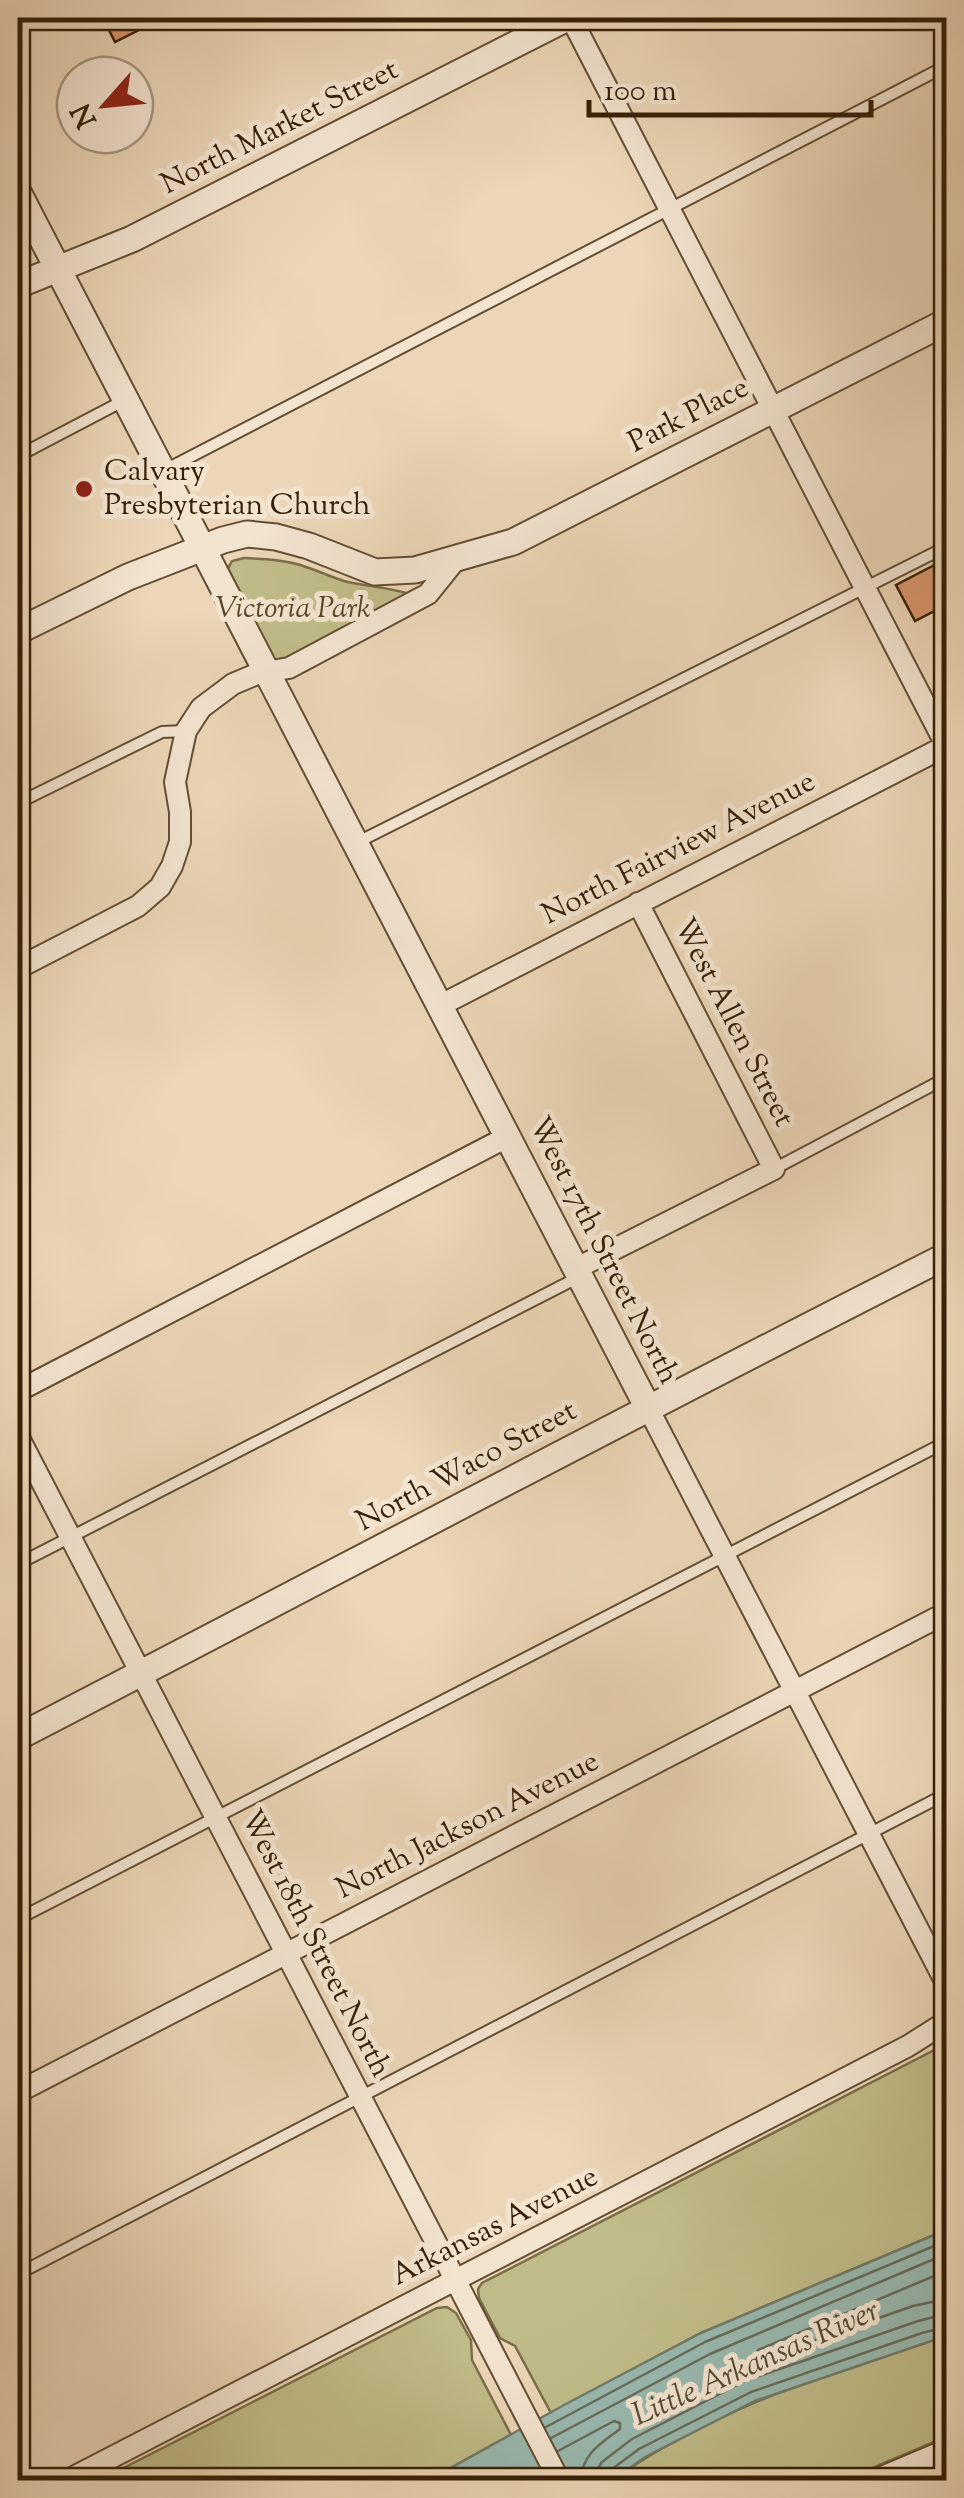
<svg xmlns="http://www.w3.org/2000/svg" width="964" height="2498" viewBox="0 0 964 2498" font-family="'Sorts Mill Goudy',serif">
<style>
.green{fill:#c0bc89;stroke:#7b6e48;stroke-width:2.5}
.water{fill:#99b9b0;stroke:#717c6c;stroke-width:2.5}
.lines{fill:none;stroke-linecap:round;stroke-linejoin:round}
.shore{stroke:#686c5c;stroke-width:2.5}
.building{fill:#da966e;stroke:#362007;stroke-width:2.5}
.service-casing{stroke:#644e33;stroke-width:14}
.minor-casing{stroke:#644e33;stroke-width:24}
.tertiary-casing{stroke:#644e33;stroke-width:29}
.service{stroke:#f3e4d0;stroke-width:10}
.minor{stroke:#f3e4d0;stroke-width:20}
.tertiary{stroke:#f3e4d0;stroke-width:25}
.poi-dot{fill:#8f2418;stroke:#f3e4d0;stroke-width:4}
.labels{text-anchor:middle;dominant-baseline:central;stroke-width:10;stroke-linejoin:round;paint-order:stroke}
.street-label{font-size:30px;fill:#362007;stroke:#f3e4d0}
.poi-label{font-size:30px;fill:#362007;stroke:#f3e4d0;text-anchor:start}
.park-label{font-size:30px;font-style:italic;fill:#584728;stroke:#f3e4d0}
.water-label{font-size:32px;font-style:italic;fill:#544e3a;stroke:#f3e4d0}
</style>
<rect width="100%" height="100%" fill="#ecd6b7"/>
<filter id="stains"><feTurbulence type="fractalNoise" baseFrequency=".002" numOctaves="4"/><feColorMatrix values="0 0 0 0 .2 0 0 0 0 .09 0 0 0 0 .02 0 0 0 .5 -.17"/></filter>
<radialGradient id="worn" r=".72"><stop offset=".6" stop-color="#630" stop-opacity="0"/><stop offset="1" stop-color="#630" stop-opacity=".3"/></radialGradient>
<path class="green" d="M244 558C264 559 287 560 306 567 319 571 331 577 344 581 364 586 386 587 406 593L408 599 285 663H275L227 570 232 561Z
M946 2044V2230L701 2333 551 2413 515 2346 500 2338 479 2298 478 2289 482 2283Z
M447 2307 456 2313 471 2340 472 2360 511 2435 429 2480H100L437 2308Z
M946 2336V2437L844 2480H613C709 2411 834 2370 946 2336Z"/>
<path class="water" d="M946 2230V2336L755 2401 645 2457 613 2480H429L564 2405 701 2333Z"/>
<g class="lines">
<path class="shore" d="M946 2271 758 2350 755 2356 761 2359 913 2306 946 2299
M546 2427 705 2342 946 2241
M551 2438 710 2354 946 2254
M558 2451 614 2421 620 2423V2429C600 2444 582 2454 581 2480
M596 2480 597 2470 602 2462 632 2439 745 2381 918 2321 946 2314
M609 2480 612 2469 639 2449 751 2392 922 2333 946 2327"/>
</g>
<path class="building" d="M103 18H163L115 42Z
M946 559V605L915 621 896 585Z"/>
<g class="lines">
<g class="service-casing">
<path id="service" d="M18 456 123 401
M163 471 946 66
M18 803 162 732 185 731
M356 843 946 547
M774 1169 946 1078
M18 1564 577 1278
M18 1919 946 1442
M18 2274 946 1794"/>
</g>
<g class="minor-casing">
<path id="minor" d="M571 18 946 745
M18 968 138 906 160 887 172 866 180 842V812L175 782 186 731 201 708 233 684 259 673 289 668 428 594 457 558
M439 1006 946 746
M575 1269 774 1169 638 903
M18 1391 507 1137
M648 1408 946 1983
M18 1436 559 2480
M18 2092 946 1613
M68 2480 908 2046 946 2022
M875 2480 946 2450"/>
</g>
<g class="tertiary-casing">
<path id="tertiary" d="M18 192 648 1408
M18 285 132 239 567 18
M18 631 128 577 223 540 247 534 276 537 309 546 375 572 415 570 513 542 946 322
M18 1737C327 1577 635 1413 946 1256"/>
</g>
<use href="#service" class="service"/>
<use href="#minor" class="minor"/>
<use href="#tertiary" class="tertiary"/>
</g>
<circle class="poi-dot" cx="84" cy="489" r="10"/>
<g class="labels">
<g class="street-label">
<text transform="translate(280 128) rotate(-27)">North Market Street</text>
<text transform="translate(689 416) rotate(-27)">Park Place</text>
<text transform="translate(679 849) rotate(-27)">North Fairview Avenue</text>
<text transform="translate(733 1023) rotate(63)">West Allen Street</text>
<text transform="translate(603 1251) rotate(63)">West 17th Street North</text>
<text transform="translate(467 1467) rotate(-28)">North Waco Street</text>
<text transform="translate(468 1826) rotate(-27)">North Jackson Avenue</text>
<text transform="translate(315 1944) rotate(63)">West 18th Street North</text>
<text transform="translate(495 2227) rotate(-27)">Arkansas Avenue</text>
</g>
<g class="poi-label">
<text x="104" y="472">Calvary<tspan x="104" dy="34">Presbyterian Church</tspan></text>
</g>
<g class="park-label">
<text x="293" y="609">Victoria Park</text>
</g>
<g class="water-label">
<text transform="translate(756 2364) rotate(-24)">Little Arkansas River</text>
</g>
</g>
<rect width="964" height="2498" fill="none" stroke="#ecd6b7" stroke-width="60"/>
<rect x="20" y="20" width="924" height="2458" fill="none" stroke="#362007" stroke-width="5"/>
<rect x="30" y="30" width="904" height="2438" fill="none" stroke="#362007" stroke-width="2.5"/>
<g transform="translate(105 105) rotate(243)"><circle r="48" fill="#f3e4d0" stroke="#a79680" stroke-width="2.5"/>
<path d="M0-8L18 38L0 25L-18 38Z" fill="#8f2418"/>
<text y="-15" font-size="28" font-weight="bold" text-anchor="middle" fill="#362007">N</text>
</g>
<path d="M589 100v15h282v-15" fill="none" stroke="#362007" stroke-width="5"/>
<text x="604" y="100" font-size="30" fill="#362007" stroke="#f3e4d0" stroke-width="8" paint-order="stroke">100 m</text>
<rect width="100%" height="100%" filter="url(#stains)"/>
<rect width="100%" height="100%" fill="url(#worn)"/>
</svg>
